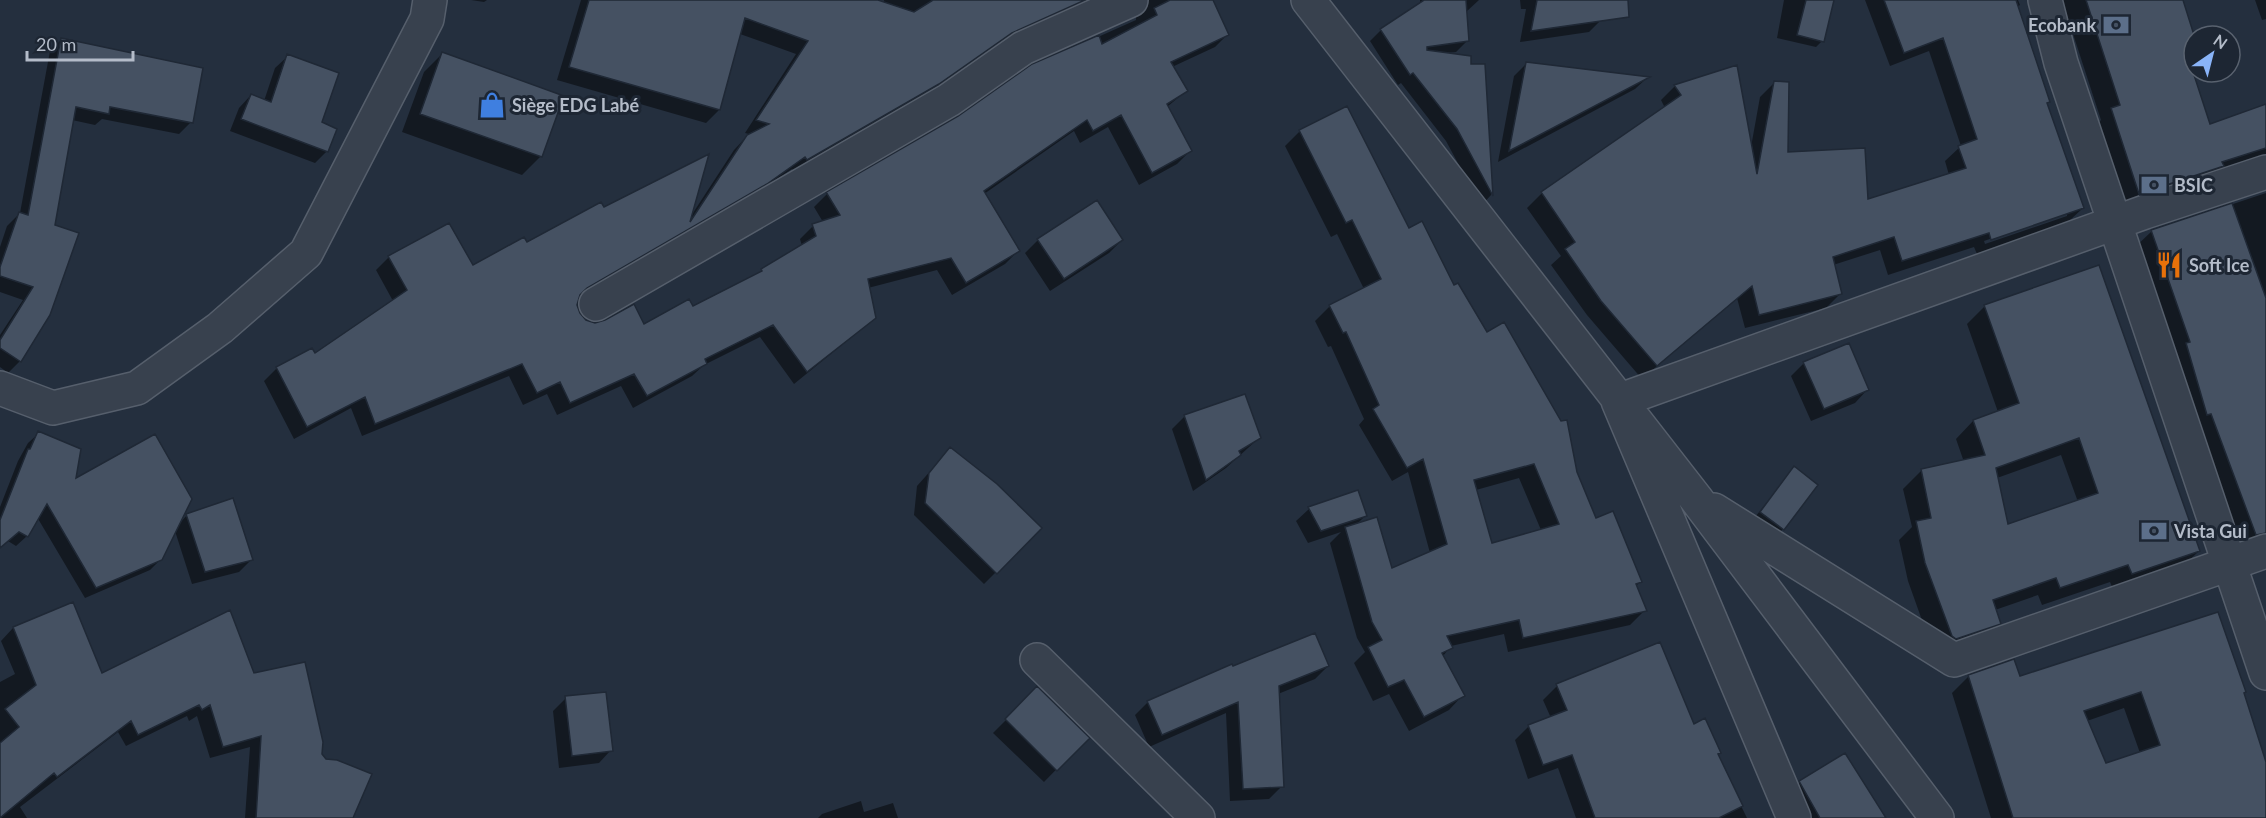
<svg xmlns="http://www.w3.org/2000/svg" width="2266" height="818" viewBox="0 0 2266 818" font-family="Lato,sans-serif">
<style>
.shadow{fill:#0007;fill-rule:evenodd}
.building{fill:#455162;stroke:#1f2835;stroke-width:1.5;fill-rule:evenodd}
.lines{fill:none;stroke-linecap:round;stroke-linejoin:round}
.minor-casing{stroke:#565f6c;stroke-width:36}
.minor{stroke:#38414e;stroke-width:33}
.labels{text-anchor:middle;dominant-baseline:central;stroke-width:6;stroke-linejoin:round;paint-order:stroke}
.poi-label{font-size:18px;font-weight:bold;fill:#b4bcc9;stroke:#1d2633;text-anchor:start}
</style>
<rect width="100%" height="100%" fill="#242f3e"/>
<path class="shadow" d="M471 0H487L484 2Z
M581 0H867L872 52 884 0H1099L1000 44 924 97 794 172 792 169 752 196 578 297V314L585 321 597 324 643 326 692 308 756 276 802 246 800 239 813 226 823 222 814 207 827 194 959 117 1033 66 1136 20 1135 5 1131 0H1211L1228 34 1215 47 1172 67 1186 91 1167 107 1190 151 1177 164 1139 185 1108 127 1080 143 1074 131 984 194 1018 251 1005 264 952 295 937 270 868 288 875 318 794 384 760 337 704 365 692 376 633 408 621 386 557 415 547 394 523 405 509 376 362 436 351 408 294 439 264 381 277 368 314 355 393 301 376 270 389 257 472 267 603 209 691 216 734 150 749 134 745 133 796 54 740 34 719 110 706 123 557 80Z
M1420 0H1479L1466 12 1468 40 1456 52 1446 53 1470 66 1483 65 1491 195 1481 206 1446 141 1401 83 1398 85 1370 41 1381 30 1420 4Z
M1520 0H1598L1601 20 1589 32 1520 42 1526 9H1521Z
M1784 0H1832L1822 41 1816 47 1777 38Z
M1865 0H2018L2020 5 2017 7 2048 102 2046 104 2083 208 2068 222 1977 254 1974 247 1888 275 1880 250 1833 265 1841 293 1826 308 1745 328 1737 298 1642 379 1587 315 1551 265 1561 256 1527 208 1542 193 1665 108 1661 100 1675 86 1751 147 1760 97 1775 82 1787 153 1867 201 1949 175 1945 161 1961 146 1929 51 1890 66ZM2067 212V216L1985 244 1984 241Z
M2062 0H2181L2194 40V60L2189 65 2209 126 2266 105V185L2121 211 2094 127 2101 120Z
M2255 0H2266V19L2262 20Z
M62 39 191 122 179 134 102 119 95 125 72 120 20 361 8 373 0 367V335L23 300 0 292V247L7 226 20 213 50 51Z
M442 54 541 156 522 175 402 132 424 72Z
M288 56 320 123 327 151 315 163 230 131 239 108 251 95 264 101 275 68Z
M1526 64 1647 78 1635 89 1498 162 1514 76Z
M1300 131 1408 230 1453 287 1575 473 1595 520 1640 582 1636 586 1645 610 1630 625 1508 652 1504 634 1451 646 1443 656 1463 695 1449 710 1409 731 1389 694 1373 701 1354 663 1365 652 1357 638 1330 543 1341 532 1308 543 1296 521 1309 509 1365 516 1356 525 1391 570 1430 553 1408 472 1392 481 1359 425 1364 419 1331 346 1328 347 1315 321 1330 306 1364 289 1337 234 1331 237 1285 146ZM1519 478 1541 530 1491 545 1476 490Z
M2266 193V542L2238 552 2133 249 2152 231Z
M1038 240H1122L1109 253 1050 291 1025 253Z
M1985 306 2199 551 2181 568 2114 591 2110 582 2042 605 2038 595 1995 610 1999 623 1981 641 1934 654 1908 581 1899 540 1912 527 1903 489 1921 471 1964 462 1956 439 1973 421 1998 412 1967 324ZM2061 455 2078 502 2007 526 1997 478Z
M1804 363 1867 390 1855 403 1811 421 1791 376Z
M1185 416 1259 438 1226 468 1193 491 1172 429Z
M39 433 73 481 179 524 187 515 252 559 239 572 192 584 175 531 161 559 150 570 85 598 37 517 27 536 16 546 8 541 0 548V507L18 461 28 443Z
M950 449 1040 528 984 584 914 515 917 486Z
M1794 468 1783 529 1770 542 1748 526Z
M73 604 101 675H253L320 754 352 818H245L250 747 210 758 197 716 189 721 187 716 126 746 118 732 20 807 27 818H0V682L15 674 1 641 13 628Z
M1328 666 1315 679 1278 694 1282 786 1269 799 1230 801 1226 713 1149 747 1135 715 1148 702 1233 668Z
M1969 676 2242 695 2266 767V818H1991L1952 693ZM2124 708 2140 753 2105 764 2087 721Z
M1557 686 1693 726 1716 755 1747 818H1576L1558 768 1528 779 1515 740 1529 726 1551 718 1543 700Z
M1037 689 1087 738 1044 782 993 733Z
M566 698 611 750 599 763 559 768 553 711Z
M1844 755 1884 818H1795L1783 799 1800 782Z
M861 801 864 812 893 803 898 818H818L822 814Z"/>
<path class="building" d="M589 0H878L914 12 933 0H1085L1012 33 939 84 807 160 805 157 767 184 587 288 580 295 577 305 580 313 586 320 595 323 605 320 634 304 644 324 689 299 693 306 762 271 761 269 816 236 812 224 840 215 826 192 958 116 1032 64 1099 35 1102 44 1157 15 1154 8 1170 0H1213L1229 35 1171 62 1188 91 1167 104 1192 151 1152 173 1121 115 1093 131 1087 120 984 191 1020 251 966 283 951 258 868 279 876 318 807 372 773 325 705 359 707 364 647 396 634 374 570 403 560 382 537 393 522 364 375 424 365 397 307 427 276 367 312 348 315 353 407 290 388 256 449 223 473 265 524 237 527 242 601 202 604 207 709 154 690 222 747 135 769 124 756 120 808 41 745 18 720 110 569 67Z
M1424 0H1466L1469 41 1427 47V50L1471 56V64H1485L1493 196 1457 129 1413 73 1410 75 1380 29Z
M1537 0H1628L1629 17 1531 31Z
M1806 0H1834L1824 42 1797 35Z
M1884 0H2016L2050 102 2047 103 2084 208 1991 240 1989 233 1902 261 1894 237 1833 257 1842 294 1759 315 1752 286 1657 366 1601 301 1565 249 1575 242 1541 192 1681 95 1674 85 1737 65 1757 174 1774 81 1789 82 1788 152 1865 148 1868 199 1966 168 1958 146 1977 139 1943 38 1904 53Z
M2086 0H2183L2194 35V75L2210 124 2266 104V148L2222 162 2224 166 2139 194 2111 108 2120 105Z
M61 38 203 68 193 123 110 107 109 114 76 107 55 225 79 233 50 315 21 362 0 348V340L33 287 0 276V267L19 212 28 215Z
M442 52 564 96 542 157 420 114Z
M287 54 339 73 322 122 337 129 328 152 241 119 251 94 271 102Z
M1526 62 1650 77 1509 151Z
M1347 106 1409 228 1422 221 1454 285 1458 283 1487 332 1504 322 1561 421 1567 420 1577 472 1596 518 1613 511 1642 582 1636 584 1647 611 1523 638 1519 620 1447 636 1453 648 1442 653 1465 696 1424 717 1404 680 1388 687 1368 647 1382 640 1372 622 1345 527 1377 517 1392 568 1447 544 1423 459 1407 468 1373 409 1379 405 1346 332 1343 333 1329 305 1381 279 1352 220 1346 223 1299 130ZM1534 464 1559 524 1492 543 1474 480Z
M1097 200 1123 240 1064 279 1037 239Z
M2232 203 2266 298V533L2256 535 2211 414 2207 415 2186 343 2190 342 2151 230Z
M2099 265 2200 551 2132 574 2128 565 2060 588 2056 578 1993 600 2001 624 1956 639 1952 636 1925 563 1916 521 1931 518 1921 469 1985 455 1973 420 2019 403 1984 305ZM2079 438 2098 493 2008 524 1996 468Z
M1849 343 1869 390 1824 409 1803 362Z
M1245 394 1261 438 1239 451 1241 455 1206 480 1184 415Z
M38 431 81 449 76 478 155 434 192 499 162 560 96 588 47 504 28 537 19 532 0 548V520L28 449H30Z
M950 447 997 484 1042 528 997 574 925 503 929 473Z
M1794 466 1818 485 1784 530 1760 512Z
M1358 490 1367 516 1321 531 1308 507Z
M233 498 253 560 205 572 186 514Z
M73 602 102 673 230 610 254 673 305 662 323 742 322 754 326 759 337 760 372 774 353 818H256L261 736 223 747 210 705 202 710 199 705 138 735 131 721 57 777 54 773 0 818V743L19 727 5 709 36 685 13 627Z
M2218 612 2246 692 2244 693 2266 762V818H2013L1968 675 2014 659 2020 676ZM2141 692 2160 745 2106 763 2084 711Z
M1315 633 1329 666 1279 686 1284 787 1243 789 1238 702 1162 735 1147 701 1232 664 1233 666Z
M1660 642 1694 724 1705 718 1721 753 1718 754 1743 806 1719 818H1595L1572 755 1543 765 1528 725 1567 710 1556 684Z
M1037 686 1090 738 1057 771 1005 719Z
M606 692 613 751 572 756 565 696Z
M1845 753 1886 818H1820L1799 781Z"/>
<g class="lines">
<g class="minor-casing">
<path id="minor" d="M1308 0 1697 500 1937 818
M2045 0 2061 63 2266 673
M596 304 949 100 1023 48 1131 0
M0 388 53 408 137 388 220 328 306 253 427 19 430 0
M1714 510 1954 660 2266 551
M1037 660 1198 818
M1794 818 1618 401 2145 212 2266 172"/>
</g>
<use href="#minor" class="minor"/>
</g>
<defs>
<g id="bank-bare" transform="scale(2.07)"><path d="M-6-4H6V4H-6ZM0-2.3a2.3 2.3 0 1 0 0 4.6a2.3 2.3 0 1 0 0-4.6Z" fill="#5c6f8a" stroke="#1d2633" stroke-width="2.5" paint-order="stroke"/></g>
<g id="shop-bare" transform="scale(2.07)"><path d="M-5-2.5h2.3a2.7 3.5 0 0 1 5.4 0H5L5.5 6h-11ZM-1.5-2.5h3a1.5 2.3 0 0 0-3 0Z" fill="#3f7fe0" stroke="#1d2633" stroke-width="2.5" paint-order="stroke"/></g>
<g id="restaurant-bare" transform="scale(2.07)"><path d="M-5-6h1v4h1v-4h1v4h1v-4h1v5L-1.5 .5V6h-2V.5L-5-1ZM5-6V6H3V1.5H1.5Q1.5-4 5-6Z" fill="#e8710a" stroke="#1d2633" stroke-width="2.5" paint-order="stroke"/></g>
</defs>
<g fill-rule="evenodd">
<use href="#bank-bare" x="2116" y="25"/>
<use href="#shop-bare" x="492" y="105"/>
<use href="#bank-bare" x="2154" y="185"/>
<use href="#restaurant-bare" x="2169" y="265"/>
<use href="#bank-bare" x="2154" y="531"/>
</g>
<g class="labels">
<g class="poi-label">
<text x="2096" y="25" text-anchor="end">Ecobank</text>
<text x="512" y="105">Siège EDG Labé</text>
<text x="2174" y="185">BSIC</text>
<text x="2189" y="265">Soft Ice</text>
<text x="2174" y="531">Vista Gui</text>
</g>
</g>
<g transform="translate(2212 54) rotate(35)"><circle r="28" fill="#1d2633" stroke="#59626f" stroke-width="1.5"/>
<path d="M0-4.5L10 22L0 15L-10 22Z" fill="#8ab4f8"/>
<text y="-9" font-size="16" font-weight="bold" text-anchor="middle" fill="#b4bcc9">N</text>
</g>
<path d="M27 51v9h106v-9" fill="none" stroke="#b4bcc9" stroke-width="3"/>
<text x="36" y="51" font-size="18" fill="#b4bcc9" stroke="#1d2633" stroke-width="4.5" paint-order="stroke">20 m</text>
</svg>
